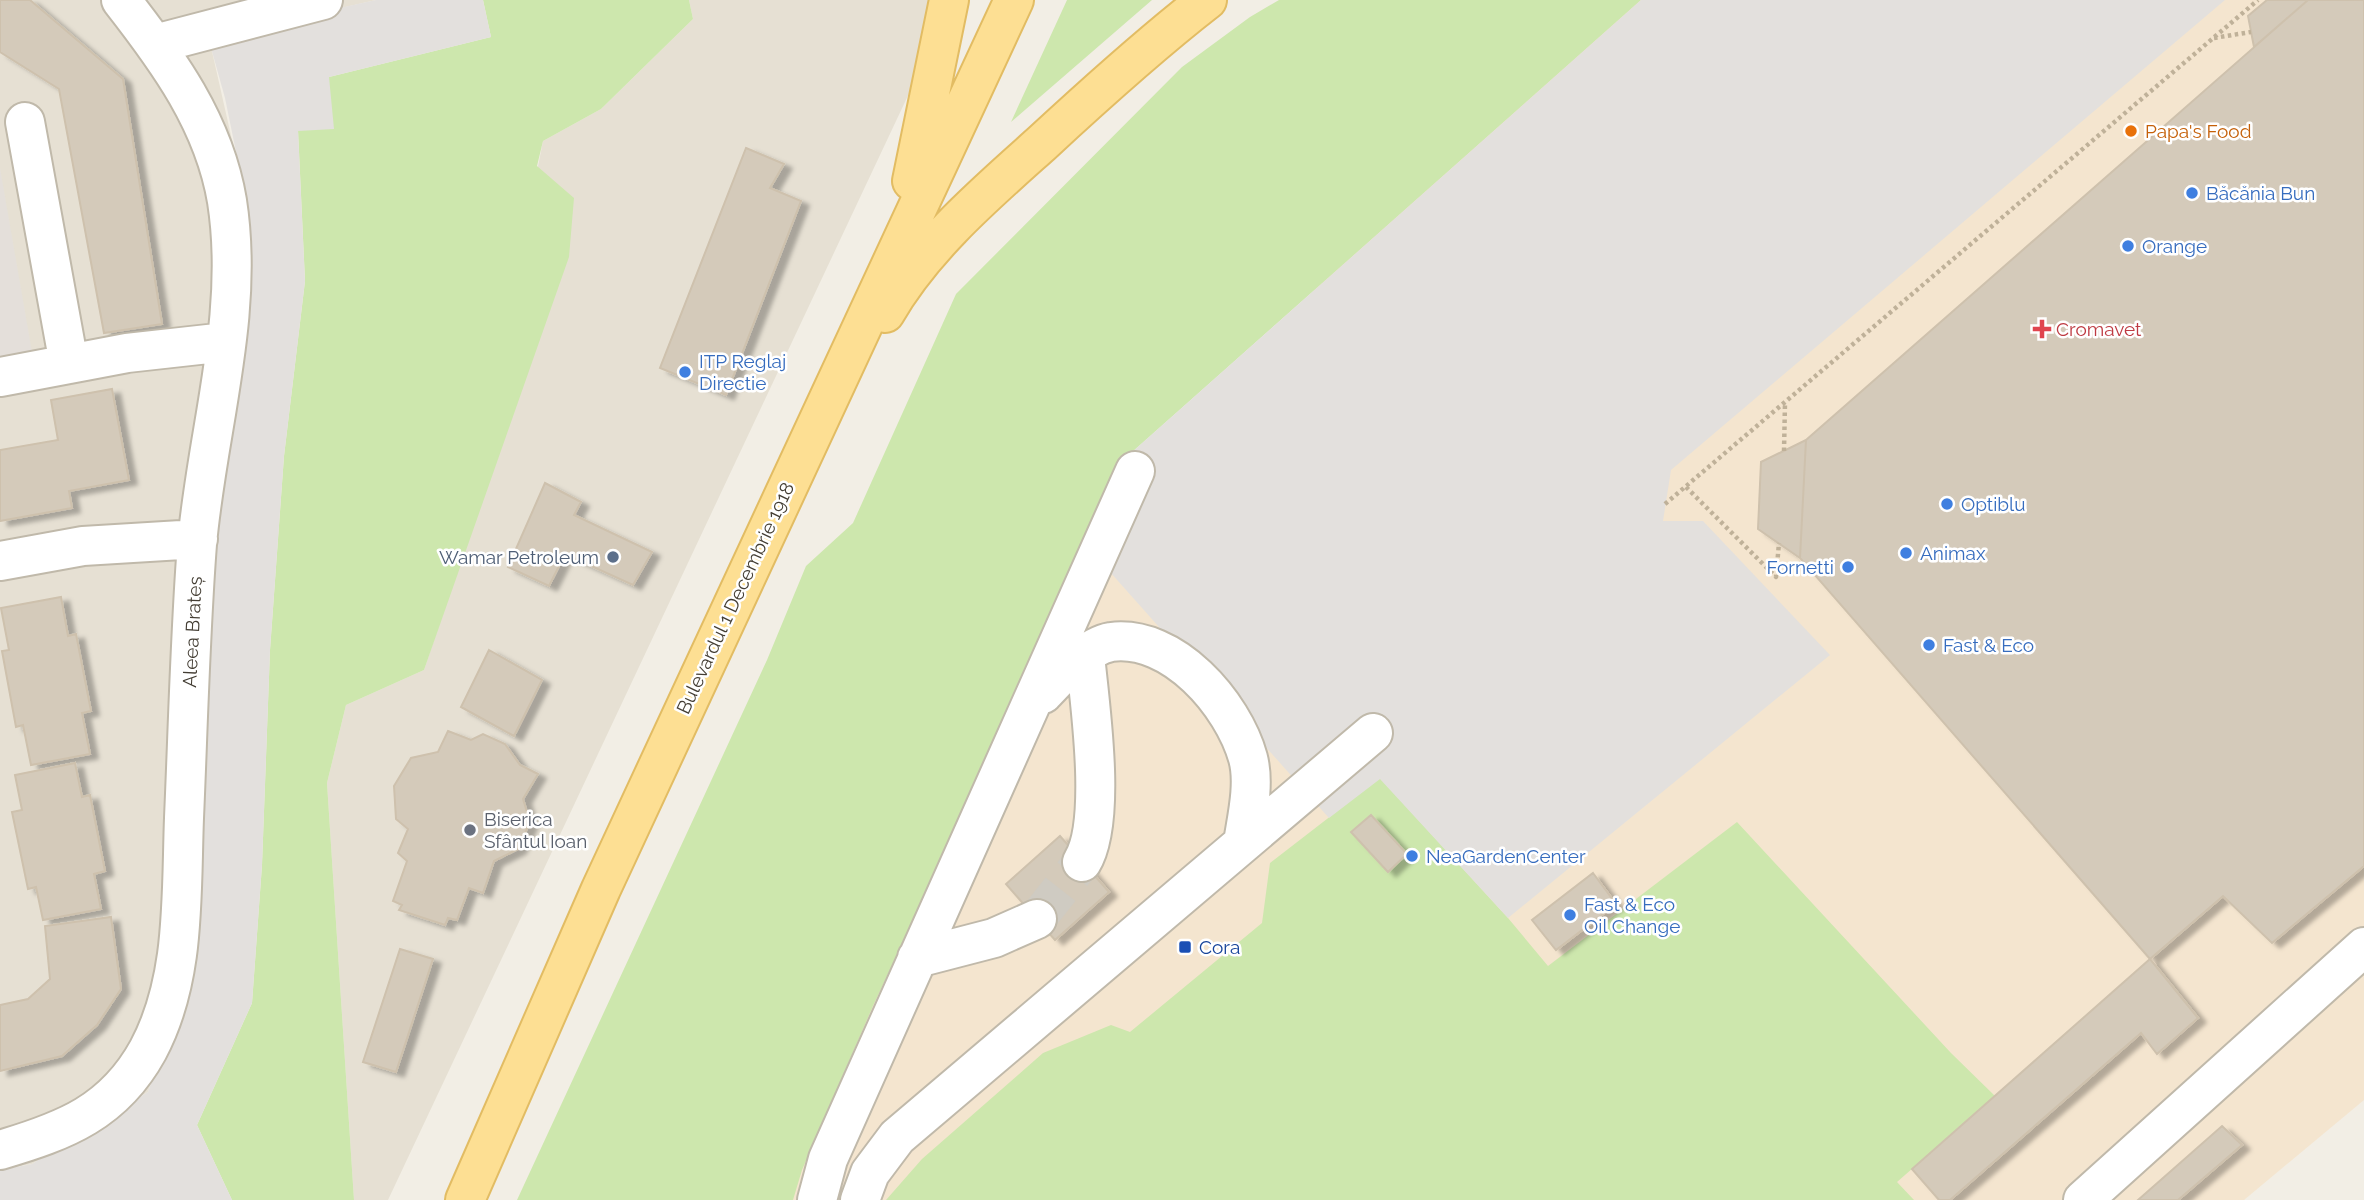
<svg xmlns="http://www.w3.org/2000/svg" width="2364" height="1200" viewBox="0 0 2364 1200" font-family="Raleway,sans-serif">
<style>
.residential{fill:#e6e0d3}
.commercial{fill:#f4e5cf}
.industrial{fill:#e4dfda}
.green{fill:#cde7ad}
.parking{fill:#e3e0dd}
.building{fill:#d4caba;stroke:#cec1ad;stroke-width:2;filter:url(#shadow)}
.lines{fill:none;stroke-linecap:round;stroke-linejoin:round}
.minor-tunnel{stroke:#cfcbc2;stroke-width:38;stroke-dasharray:38 19;stroke-linecap:butt}
.minor-casing{stroke:#c0b9aa;stroke-width:42}
.major-casing{stroke:#e2bc63;stroke-width:42}
.path{stroke:#bfb199;stroke-width:4.5;stroke-dasharray:3.5 3.5;stroke-linecap:butt}
.minor{stroke:#fff;stroke-width:38}
.major{stroke:#fddf93;stroke-width:38}
.food-dot{fill:#e8710a;stroke:#fff;stroke-width:2.5}
.shop-dot{fill:#3f7fe0;stroke:#fff;stroke-width:2.5}
.health-dot{fill:#e0444e;stroke:#fff;stroke-width:2.5}
.service-dot{fill:#5c6f8a;stroke:#fff;stroke-width:2.5}
.worship-dot{fill:#6b7280;stroke:#fff;stroke-width:2.5}
.transit-dot{fill:#1a4fb4;stroke:#fff;stroke-width:2.5}
.labels{text-anchor:middle;dominant-baseline:central;stroke-width:5;stroke-linejoin:round;paint-order:stroke}
.food-label{font-size:19px;fill:#c56008;stroke:#fff;text-anchor:start}
.shop-label{font-size:19px;fill:#366cbe;stroke:#fff;text-anchor:start}
.health-label{font-size:19px;fill:#be3a42;stroke:#fff;text-anchor:start}
.service-label{font-size:19px;fill:#4e5e75;stroke:#fff;text-anchor:end}
.street-label{font-size:19px;fill:#443e34;stroke:#fff}
.worship-label{font-size:19px;fill:#5b616d;stroke:#fff;text-anchor:start}
.transit-label{font-size:19px;fill:#164399;stroke:#fff;text-anchor:start}
</style>
<defs>
<filter id="shadow"><feDropShadow dx="8" dy="4.5" stdDeviation="2" flood-color="#0004"/></filter>
</defs>
<rect width="100%" height="100%" fill="#f2eee5"/>
<path class="residential" d="M0 0H376L209 38 250 220 190 969 148 1092 32 1164 0 1169Z
M689 0H953L388 1200H354L327 783 346 705 424 670 460 563 543 141 601 109 693 19Z"/>
<path class="commercial" d="M1523 0H2364V1100L2244 1200H659Z"/>
<path class="industrial" d="M0 168 32 352 0 357Z"/>
<path class="green" d="M483 0H689L693 19 601 109 543 141 537 166 574 198 569 257 424 670 346 705 327 783 354 1200H232L197 1125 252 1003 262 865 270 650 284 456 305 281 298 130 329 77 491 37Z
M1067 0H1152L1011 122Z
M1279 0H1641L1122 461 1025 681 873 1006 802 1170 793 1200H517L767 660 806 566 853 523 956 294 1182 67 1250 17Z
M1380 778 1508 918 1548 966 1737 822 1951 1053 1995 1096 1897 1182 1914 1200H886L922 1159 1043 1053 1111 1025 1130 1032 1262 923 1270 863Z"/>
<path class="parking" d="M376 0H483L491 37 329 77 334 129 298 131 305 281 284 456 270 650 262 865 252 1003 197 1125 232 1200H0V1170L32 1164 148 1092 190 969 192 691 247 309 250 220 225 98 208 37Z
M1641 0H2225L1671 470 1663 521H1703L1830 655 1508 918 1380 779 1329 818 1086 545 1122 461Z"/>
<path class="building" d="M0 0H30L123 79 162 324 104 333 59 89 0 52Z
M2267 0H2308L2254 47 2248 16Z
M2308 0H2364V866L2272 943 2223 896 2150 959 1800 558 1806 440Z
M746 148 784 164 770 188 801 201 726 395 660 368Z
M112 389 129 480 69 491 72 508 0 521V450L58 440 51 400Z
M1806 440 1800 558 1758 529 1761 462Z
M545 483 581 502 574 515 652 552 633 585 565 554 549 586 508 567Z
M61 597 68 636 76 634 91 711 82 713 90 754 31 765 23 725 16 727 2 651 9 650 1 608Z
M489 650 542 680 514 736 461 707Z
M448 731 471 740 483 734 505 744 520 765 538 774 523 799 530 822 518 849 494 861 483 893 469 888 457 920 448 918 445 925 399 910 402 905 393 901 407 861 398 853 408 829 396 819 394 786 411 758 438 752Z
M75 763 82 797 90 795 105 871 94 874 101 909 43 920 36 887 28 889 12 812 22 810 15 775Z
M1371 815 1407 854 1388 872 1351 832Z
M1060 836 1109 892 1055 940 1006 884Z
M1593 873 1616 904 1556 950 1532 920Z
M111 917 121 989 97 1025 62 1056 0 1071V1005L28 999 50 979 45 926Z
M400 949 433 959 396 1072 363 1062Z
M2150 959 2198 1018 2157 1054 2141 1033 1950 1200H1939L1912 1169Z
M2222 1126 2242 1145 2178 1200H2138Z"/>
<g class="lines">
<path class="minor-tunnel" d="M1037 919 1082 862"/>
<g class="minor-casing">
<path id="minor" d="M155 44 323 0
M25 122 69 364
M0 377 127 353 226 342
M0 561 83 546 198 539
M1043 694C1059 677 1087 646 1111 642 1173 634 1233 704 1248 758 1255 784 1247 817 1243 843
M1082 862C1107 822 1090 705 1085 656
M917 958 994 938 1037 919
M0 1150C65 1131 114 1112 148 1050 186 979 181 896 184 818 188 727 190 635 197 544 207 430 245 316 227 201 214 123 168 60 121 0
M817 1200 828 1159 1135 471
M860 1200 870 1173 897 1137 1373 733
M2083 1200 2364 947"/>
</g>
<g class="major-casing">
<path id="major" d="M912 181 949 0
M885 313C923 247 985 194 1041 144 1095 94 1149 45 1207 0
M465 1200 601 889 1014 0"/>
</g>
<path class="path" d="M2214 38 2251 32
M1784 451 1785 403
M1686 487 1776 577 1779 543
M1665 504 2258 0"/>
<use href="#minor" class="minor"/>
<use href="#major" class="major"/>
</g>
<circle class="food-dot" cx="2131" cy="131" r="7"/>
<g class="shop-dot">
<circle cx="2192" cy="193" r="7"/>
<circle cx="2128" cy="246" r="7"/>
<circle cx="685" cy="372" r="7"/>
<circle cx="1947" cy="504" r="7"/>
<circle cx="1906" cy="553" r="7"/>
<circle cx="1848" cy="567" r="7"/>
<circle cx="1929" cy="645" r="7"/>
<circle cx="1412" cy="856" r="7"/>
<circle cx="1570" cy="915" r="7"/>
</g>
<path class="health-dot" d="M2038.5 318.5h7v7h7v7h-7v7h-7v-7h-7v-7h7z"/>
<circle class="service-dot" cx="613" cy="557" r="7"/>
<circle class="worship-dot" cx="470" cy="830" r="7"/>
<rect class="transit-dot" x="1178" y="940" width="14" height="14" rx="3.5"/>
<g class="labels">
<g class="food-label">
<text x="2145" y="131">Papa's Food</text>
</g>
<g class="shop-label">
<text x="2206" y="193">Băcănia Bun</text>
<text x="2142" y="246">Orange</text>
<text x="699" y="361">ITP Reglaj<tspan x="699" dy="22">Directie</tspan></text>
<text x="1961" y="504">Optiblu</text>
<text x="1920" y="553">Animax</text>
<text x="1834" y="567" text-anchor="end">Fornetti</text>
<text x="1943" y="645">Fast &amp; Eco</text>
<text x="1426" y="856">NeaGardenCenter</text>
<text x="1584" y="904">Fast &amp; Eco<tspan x="1584" dy="22">Oil Change</tspan></text>
</g>
<g class="health-label">
<text x="2056" y="329">Cromavet</text>
</g>
<g class="service-label">
<text x="599" y="557">Wamar Petroleum</text>
</g>
<g class="street-label">
<text transform="translate(735 598) rotate(-65)">Bulevardul 1 Decembrie 1918</text>
<text transform="translate(192 632) rotate(-87)">Aleea Brateș</text>
</g>
<g class="worship-label">
<text x="484" y="819">Biserica<tspan x="484" dy="22">Sfântul Ioan</tspan></text>
</g>
<g class="transit-label">
<text x="1199" y="947">Cora</text>
</g>
</g>
</svg>
